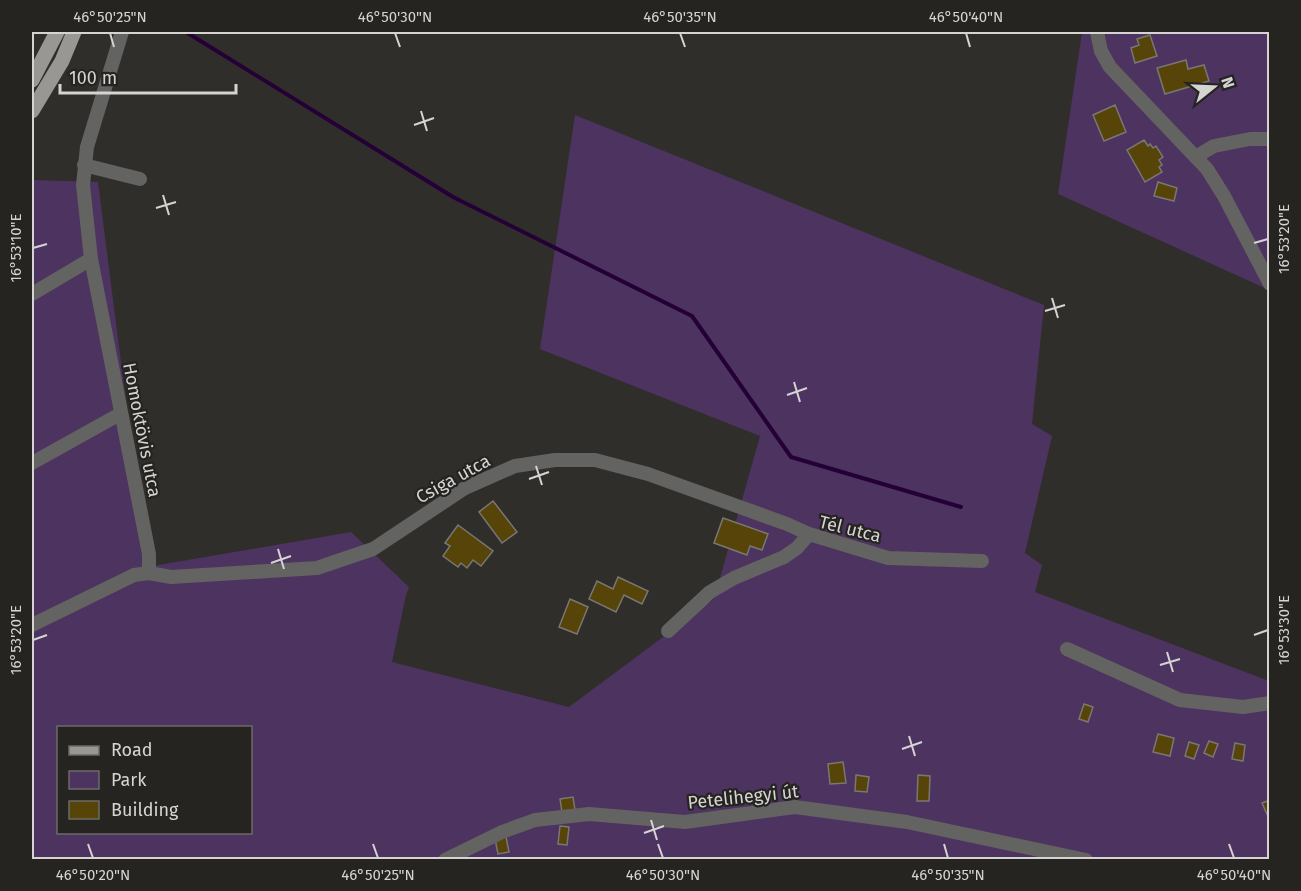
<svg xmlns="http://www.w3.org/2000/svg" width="1301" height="891" viewBox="0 0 1301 891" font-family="'Fira Sans',sans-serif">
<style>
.green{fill:#4d3360;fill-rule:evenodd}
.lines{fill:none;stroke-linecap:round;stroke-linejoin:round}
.stream{stroke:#240037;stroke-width:4}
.building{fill:#574409;stroke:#797774;stroke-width:1.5}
.minor{stroke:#636361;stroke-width:14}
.major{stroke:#989793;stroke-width:15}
.ticks{fill:none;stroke:#d5d4d2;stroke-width:2}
.labels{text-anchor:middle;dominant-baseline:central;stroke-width:4.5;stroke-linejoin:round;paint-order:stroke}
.street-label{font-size:18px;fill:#d5d4d2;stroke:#252421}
.neatline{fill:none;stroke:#d5d4d2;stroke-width:2}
.ticks-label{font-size:15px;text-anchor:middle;fill:#d5d4d2}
</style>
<rect width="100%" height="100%" fill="#2f2e2b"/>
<path class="green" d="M1082 32H1269V290L1058 194Z
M575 115 1044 305 1032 424 1052 436 1025 553 1042 565 1035 592 1269 681V859L32 860V180L98 182 147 567 351 532 409 587 406 595 392 662 569 707 714 599 760 436 540 349ZM58 728H250V832H58Z"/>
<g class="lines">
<path class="stream" d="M186 32 453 197 692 316 791 457 961 507"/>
</g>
<path class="building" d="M1150 35 1157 56 1135 63 1131 48 1139 45 1137 39Z
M1186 60 1188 69 1204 65 1209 81 1165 94 1157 68Z
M1115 105 1126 132 1104 141 1093 115Z
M1144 140 1148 146 1150 144 1153 148 1156 146 1163 157 1159 160 1162 165 1159 167 1162 172 1145 182 1127 150Z
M1158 182 1177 188 1174 201 1154 196Z
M493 501 517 532 502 543 479 512Z
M723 518 768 534 762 550 750 546 747 555 714 543Z
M458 525 493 551 481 566 473 560 467 568 461 563 458 567 443 556 450 546 445 543Z
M618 577 648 591 642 604 624 595 616 612 589 599 597 581 613 589Z
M570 599 588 607 577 634 559 627Z
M1084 704 1093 707 1088 722 1079 719Z
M1158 734 1174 738 1170 756 1153 752Z
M1209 741 1218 744 1213 757 1204 753Z
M1189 742 1199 745 1194 759 1185 756Z
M1235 743 1245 745 1243 761 1232 759Z
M843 762 846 783 830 784 828 764Z
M856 775 869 777 867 792 855 791Z
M918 775 930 776 929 801H917Z
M573 797 575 810 562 812 560 799Z
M1270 800V821L1262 803Z
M560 826 569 827 567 845 558 844Z
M506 837 509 852 498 854 495 839Z"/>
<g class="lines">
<path class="minor" d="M122 32 87 147 83 185 91 259 149 554V573
M1097 32 1101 51 1110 67 1207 169 1224 196 1270 284
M1197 156 1214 146 1250 139H1270
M84 165 140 179
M32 294 91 259
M32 463 120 414
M32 625 134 575 149 573 171 577 317 568 373 549 465 488 515 466 555 460H595L648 474 787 524 809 534 888 558 982 561
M668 631 710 592 734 578 784 557 797 548 809 534
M1067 649 1180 700 1243 707 1270 703
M445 860 502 832 535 820 589 814 685 822 795 807 907 822 1086 860"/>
<path class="major" d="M32 80 57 32
M32 111 62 61 74 32"/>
</g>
<path class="ticks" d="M110 33 114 47M395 33 400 47M680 33 685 47M966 33 970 47M421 111 427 131M414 125 434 118M163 195 169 215M156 208 176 202M1254 243 1268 239M33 248 47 244M1052 298 1058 318M1045 311 1065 305M794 382 800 402M787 395 807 388M536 466 542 485M529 479 549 472M278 549 284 569M271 563 291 556M1254 635 1268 630M33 640 47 635M1167 652 1173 672M1160 665 1180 659M909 736 915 756M902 749 922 742M651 820 657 840M644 833 664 826M88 844 93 858M373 844 378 858M658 844 663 858M944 844 948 858M1229 844 1234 858"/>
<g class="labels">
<g class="street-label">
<text transform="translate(142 430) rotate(79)">Homoktövis utca</text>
<text transform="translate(453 479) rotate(-29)">Csiga utca</text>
<text transform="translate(850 529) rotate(14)">Tél utca</text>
<text transform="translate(743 797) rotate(-6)">Petelihegyi út</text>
</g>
</g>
<rect width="1301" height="891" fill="none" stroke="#252421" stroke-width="66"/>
<rect x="57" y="726" width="195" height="108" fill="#252421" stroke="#6b6a68" stroke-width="1.5"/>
<rect x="69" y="746" width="30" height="9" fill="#989793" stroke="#6b6a68" stroke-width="1.5"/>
<text x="111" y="756" font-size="18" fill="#d5d4d2">Road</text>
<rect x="69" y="771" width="30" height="18" fill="#4d3360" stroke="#6b6a68" stroke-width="1.5"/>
<text x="111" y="786" font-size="18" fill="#d5d4d2">Park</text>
<rect x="69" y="801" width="30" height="18" fill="#574409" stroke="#6b6a68" stroke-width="1.5"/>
<text x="111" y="816" font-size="18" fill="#d5d4d2">Building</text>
<g transform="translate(1214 87) rotate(72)" stroke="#252421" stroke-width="4.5" paint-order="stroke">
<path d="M0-4.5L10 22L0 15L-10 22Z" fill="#d5d4d2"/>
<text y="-9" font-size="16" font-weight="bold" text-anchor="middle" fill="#d5d4d2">N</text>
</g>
<path d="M60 84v9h176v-9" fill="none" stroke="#d5d4d2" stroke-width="3"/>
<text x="69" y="84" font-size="18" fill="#d5d4d2" stroke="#252421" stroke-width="4.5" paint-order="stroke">100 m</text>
<rect x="33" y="33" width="1235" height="825" class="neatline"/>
<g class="ticks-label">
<text x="110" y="22">46°50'25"N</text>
<text x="395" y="22">46°50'30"N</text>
<text x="680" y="22">46°50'35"N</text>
<text x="966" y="22">46°50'40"N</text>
<text transform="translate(1284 239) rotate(-90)" y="5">16°53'20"E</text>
<text transform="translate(16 248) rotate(-90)" y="5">16°53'10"E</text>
<text transform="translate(1284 630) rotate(-90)" y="5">16°53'30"E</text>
<text transform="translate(16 640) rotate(-90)" y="5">16°53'20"E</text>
<text x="93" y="880">46°50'20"N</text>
<text x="378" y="880">46°50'25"N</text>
<text x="663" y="880">46°50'30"N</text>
<text x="948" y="880">46°50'35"N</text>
<text x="1234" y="880">46°50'40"N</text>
</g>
</svg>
